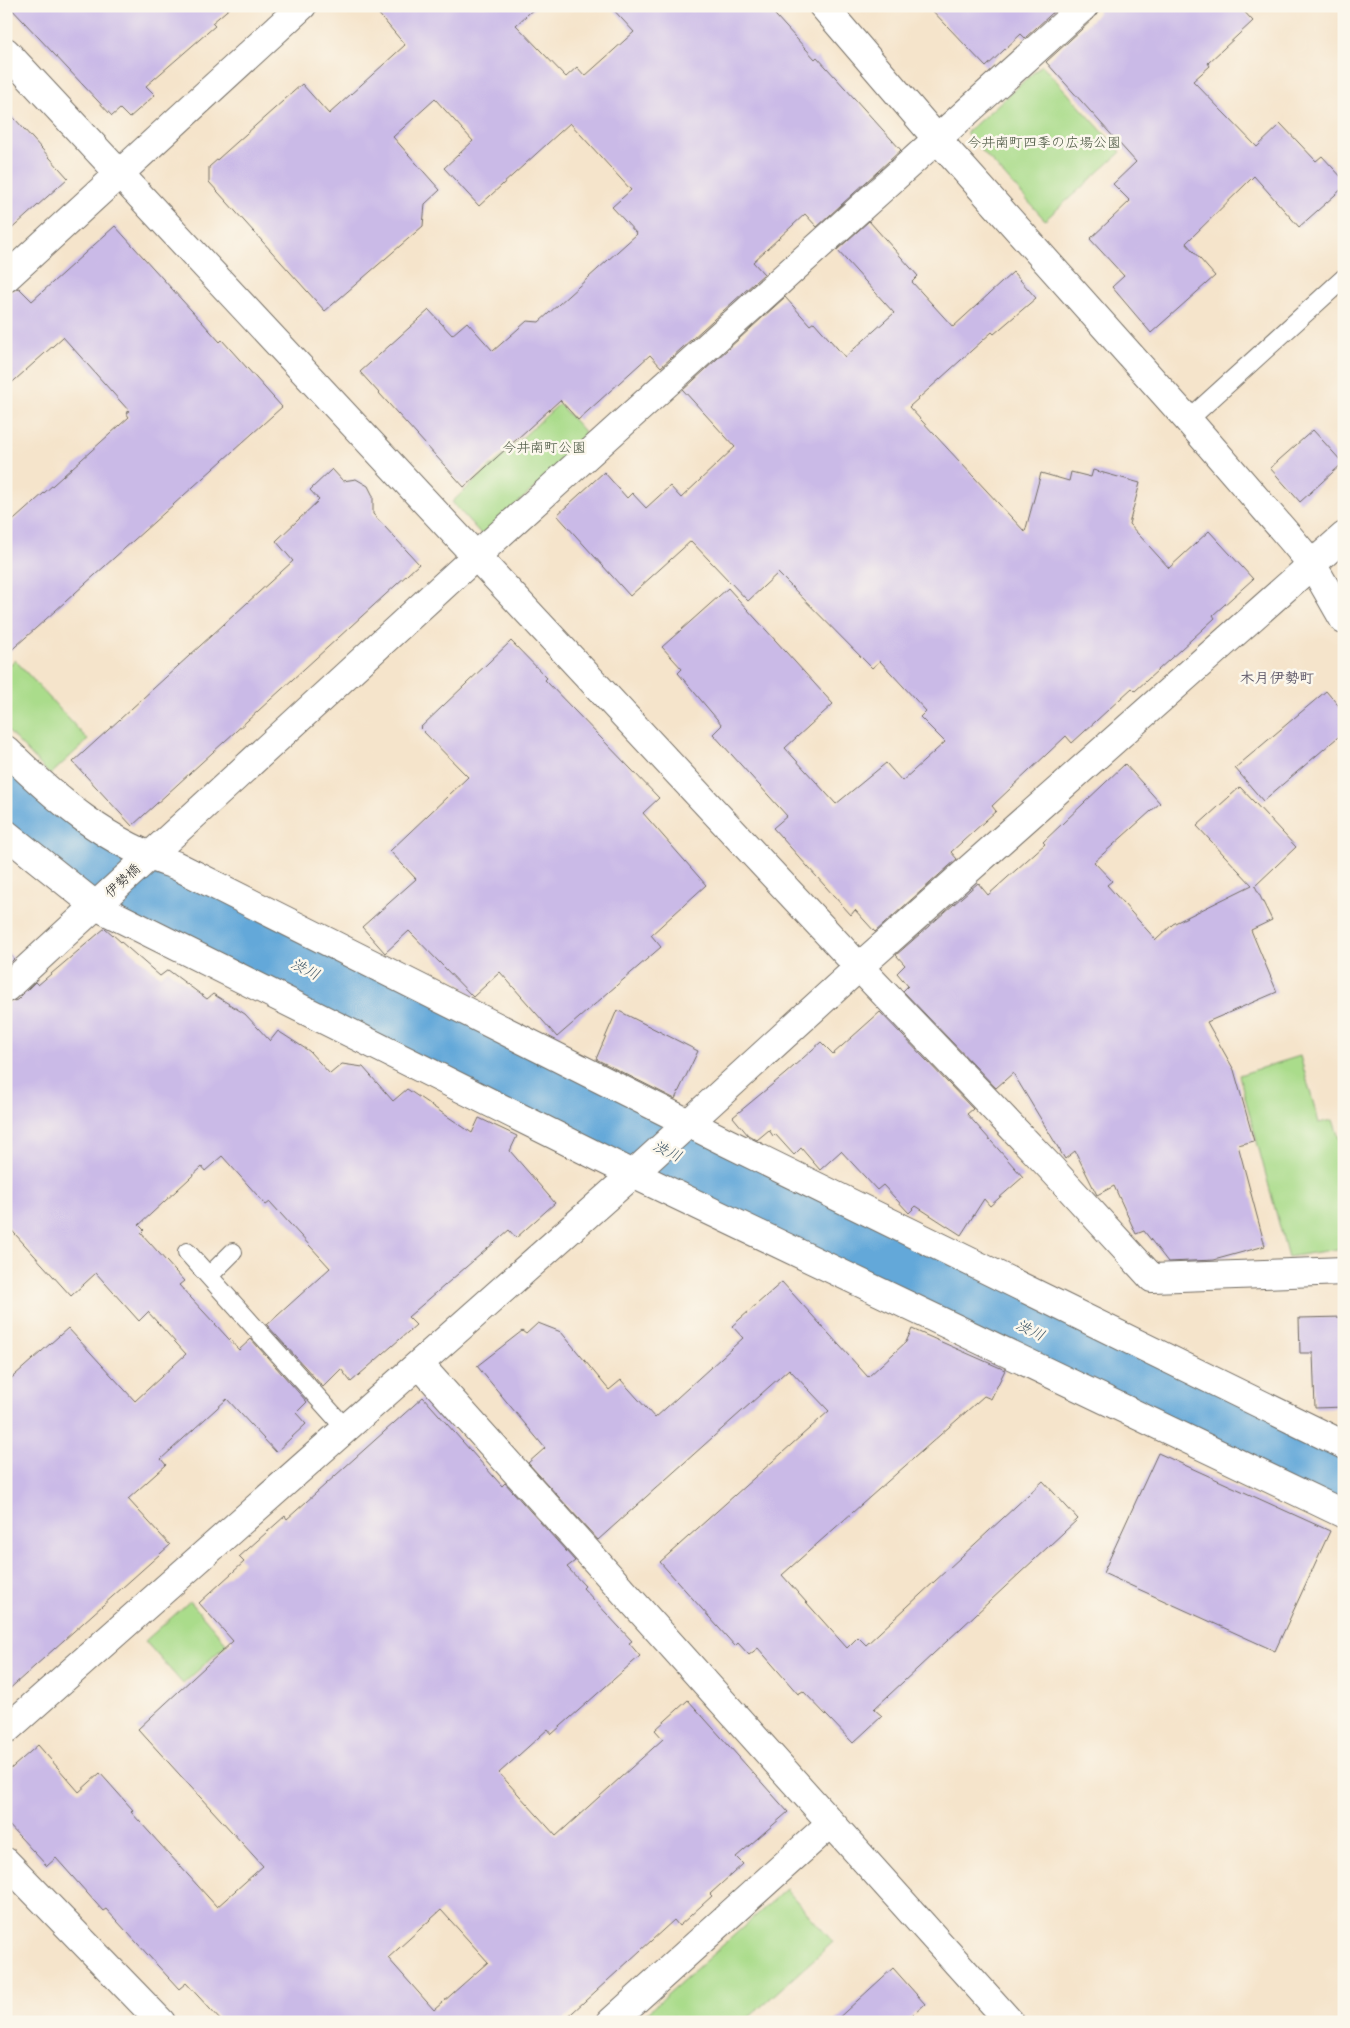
<svg xmlns="http://www.w3.org/2000/svg" width="1350" height="2028" viewBox="0 0 1350 2028" font-family="Kalam,'Klee One',sans-serif">
<style>
.green{fill:#aadc8b;stroke:#6a845b}
.lines{fill:none;stroke-linecap:round;stroke-linejoin:round}
.river{stroke:#64a8d9;stroke-width:68}
.building{fill:#cabae7;fill-rule:evenodd}
.lane-casing{stroke:#726c63;stroke-width:20}
.street-casing{stroke:#726c63;stroke-width:30}
.secondary-casing{stroke:#726c63;stroke-width:30}
.lane{stroke:#fff;stroke-width:18}
.street{stroke:#fff;stroke-width:28}
.secondary{stroke:#fff;stroke-width:28}
.labels{text-anchor:middle;dominant-baseline:central;stroke-width:5;stroke-linejoin:round;paint-order:stroke}
.park-label{font-size:14px;fill:#4b5743;stroke:#fbf7ec}
.street-label{font-size:14px;fill:#2b2b2b;stroke:#fbf7ec}
.neighbourhood-label{font-size:15px;font-weight:bold;fill:#635d6d;stroke:#fbf7ec}
.water-label{font-size:15px;font-style:italic;fill:#3f5768;stroke:#fbf7ec}
</style>
<rect width="100%" height="100%" fill="#fbf7ec"/>
<filter id="ink" filterUnits="userSpaceOnUse"><feTurbulence type="fractalNoise" baseFrequency=".02" numOctaves="2"/><feDisplacementMap in="SourceGraphic" scale="10" xChannelSelector="R" yChannelSelector="G"/><feConvolveMatrix kernelMatrix="1 2 1 2 8 2 1 2 1" color-interpolation-filters="sRGB"/></filter>
<filter id="wash" filterUnits="userSpaceOnUse"><feTurbulence type="fractalNoise" baseFrequency=".0096" numOctaves="4" result="noise"/><feDisplacementMap in="SourceGraphic" scale="20" xChannelSelector="R" yChannelSelector="G"/><feGaussianBlur stdDeviation="1.12" result="paint"/><feColorMatrix in="noise" values="0 0 0 0 0 0 0 0 0 0 0 0 0 0 0 0 0 1.4 0 .05"/><feComposite in="paint" operator="in"/></filter>
<g filter="url(#wash)">
<rect width="100%" height="100%" fill="#f5e4cb"/>
<path class="green" d="M1042 65 1121 152 1045 220 966 133Z
M559 404 590 438 482 535 452 502Z
M15 660 88 740 50 775 6 729V668Z
M1300 1056 1319 1123 1333 1120 1344 1153V1248L1288 1257 1239 1075Z
M190 1601 227 1644 183 1684 145 1641Z
M786 1889 833 1942 744 2022H641V2018Z"/>
<g class="lines">
<path class="river" d="M6 793 119 877 616 1125 660 1149 1344 1484"/>
</g>
<g id="blocks">
<path class="building" d="M9 6H232L212 23 215 26 146 86 155 95 129 118 120 109 112 116Z
M372 6H537L516 25 566 77 577 67 585 76 634 32 610 6H767L815 59 817 57 901 150 817 227 805 214 753 262 764 274 661 367 650 355 578 420 560 400 464 487 360 372 429 310 452 335 467 322 493 351 527 321 539 322 637 234 612 207 631 190 570 123 479 206 444 168 473 141 435 99 393 137 440 190 425 204 423 226 325 311 209 182V167L302 84 329 114 405 45Z
M928 6H1060L1025 38 1021 34 986 67Z
M1099 6H1239L1253 21 1208 63 1210 66 1193 81 1257 147 1281 124 1316 161 1322 156 1344 180V187L1299 227 1254 176 1186 243 1215 276 1151 333 1112 287 1124 276 1090 239 1130 201 1113 184 1136 162 1046 62 1094 18 1099 11Z
M6 109 68 178 6 234Z
M869 221 918 276 912 282 953 327 1013 272 1036 298 994 334 992 332 909 407 1025 532 1041 473 1069 481 1071 472 1091 477 1093 470 1140 483 1129 524 1169 568 1209 531 1253 579 1213 615 1215 618 1135 691 1132 688 1072 743 1066 736 992 806 996 811 951 852 957 859 875 932 855 910 851 915 773 828 787 816 713 734 722 725 678 673 682 669 662 647 728 588 833 704 785 748 836 804 886 763 902 781 945 742 920 717 926 711 880 661 872 668 778 573 748 601 691 541 630 596 557 515 604 472 627 498 632 493 646 508 670 486 681 498 735 447 683 390 785 297 810 325 814 322 845 357 894 313 837 250Z
M115 226 220 342 222 340 282 407 6 655V527L129 417 126 413 129 411 63 337 6 388V293L19 288 32 301Z
M1313 430 1343 463 1300 502 1270 468Z
M332 469 343 481 356 479 368 486 373 496V514L419 564 132 826 73 762 293 561 276 541 319 500 310 490Z
M511 641 547 678 545 680 659 798 643 813 706 885 651 935 661 947 557 1037 500 972 473 997 409 931 385 953 362 927 416 879 390 851 468 777 420 728Z
M1326 691 1344 712V732L1263 801 1235 768Z
M1125 764 1160 803 1094 862 1112 881 1107 885 1156 940 1173 924 1252 885 1197 826 1240 787 1296 847 1255 886 1272 920 1251 930 1277 992 1207 1022 1234 1070 1254 1141 1238 1145 1265 1246 1214 1260 1168 1262 1144 1231 1136 1234 1114 1186 1097 1195 1075 1151 1065 1159 1013 1073 996 1088 903 991 908 986 897 973 905 965 896 955 978 883 988 895 1045 844 1043 842Z
M105 928 160 976 168 970 207 999 213 994 245 1014 270 1041 278 1031 309 1051 330 1074 342 1064 363 1067 393 1101 407 1089 472 1133 479 1118 517 1136 510 1151 555 1203 516 1238 509 1230 408 1317 416 1325 351 1382 341 1369 323 1387 267 1325 330 1268 270 1202 266 1205 222 1156 205 1171 202 1167 139 1225 144 1230 141 1233 184 1281 179 1285 239 1350 251 1339 307 1402 296 1413 306 1424 276 1452 227 1399 161 1459 166 1465 128 1499 170 1545 6 1692V1383L68 1328 135 1401 186 1354 148 1312 139 1321 96 1273 71 1296 6 1224V1003L17 1000 35 982 38 985Z
M6 950 14 959 6 967Z
M617 1010 698 1051 675 1099 596 1059Z
M880 1012 973 1109 967 1114 1023 1177 990 1206 984 1199 961 1235 916 1206 909 1213 883 1185 877 1190 841 1151 820 1170 801 1148 794 1155 775 1134 773 1136 769 1130 757 1140 748 1135 733 1117 785 1074 821 1042 833 1054Z
M782 1282 868 1377 906 1342 912 1329 1005 1370 991 1399 984 1396 782 1575 847 1648 858 1637 866 1645 1043 1481 1078 1519 874 1709 882 1716 853 1743 803 1691 798 1694 758 1648 749 1655 738 1643 735 1646 660 1562 829 1411 789 1369 598 1540 528 1463 545 1448 477 1366 522 1331 526 1334 538 1323 561 1332 609 1390 621 1380 655 1418 743 1338 732 1326Z
M1344 1317V1407L1315 1408 1313 1353H1300L1299 1318Z
M423 1397 502 1486 505 1483 575 1561 567 1567 585 1586 583 1588 632 1641 629 1643 640 1656 552 1734 548 1729 499 1773 556 1836 663 1739 655 1730 688 1700 788 1812 736 1857 743 1864 710 1894 712 1896 679 1926 674 1920 562 2022H222L186 1983 179 1989 106 1909 103 1911 56 1858 47 1866 6 1822V1773L38 1745 79 1792 100 1773 133 1810 131 1812 217 1907 263 1866 138 1729 233 1641 199 1603 244 1562 239 1557 285 1516 287 1519ZM441 1910 488 1962 434 2010 388 1958Z
M1158 1453 1330 1531 1275 1651 1103 1573Z
M893 1968 925 2004 905 2022H834Z"/>
</g>
</g>
<g filter="url(#ink)">
<use href="#blocks" fill-opacity="0" stroke="#726c63" stroke-width="1"/>
<g class="lines">
<g class="lane-casing">
<path id="lane" d="M1188 420 1344 278
M187 1252 346 1429
M209 1276 233 1252"/>
</g>
<g class="street-casing">
<path id="street" d="M6 52 859 967 1049 1166 1152 1278 1344 1271
M6 278 302 6
M6 750C56 799 107 844 175 865L726 1142 1344 1445
M6 834 96 906 633 1174 1344 1514
M859 967 1344 536
M6 988 476 556 1084 6
M419 1364 1010 2022
M6 1730 633 1174
M6 1862 161 2022
M611 2022 830 1824"/>
</g>
<g class="secondary-casing">
<path id="secondary" d="M823 6 938 140 1188 420 1291 539 1312 564 1344 620
M633 1174 859 967"/>
</g>
<use href="#lane" class="lane"/>
<use href="#street" class="street"/>
<use href="#secondary" class="secondary"/>
</g>
</g>
<g class="labels">
<g class="park-label">
<text x="1044" y="143">今井南町四季の広場公園</text>
<text x="544" y="448">今井南町公園</text>
</g>
<g class="street-label">
<text transform="translate(123 881) rotate(-43)">伊勢橋</text>
</g>
<g class="neighbourhood-label">
<text x="1277" y="679">木月伊勢町</text>
</g>
<g class="water-label">
<text transform="translate(305 970) rotate(27)">渋川</text>
<text transform="translate(667 1152) rotate(26)">渋川</text>
<text transform="translate(1030 1331) rotate(26)">渋川</text>
</g>
</g>
<rect width="1350" height="2028" fill="none" stroke="#fbf7ec" stroke-width="25"/>
</svg>
